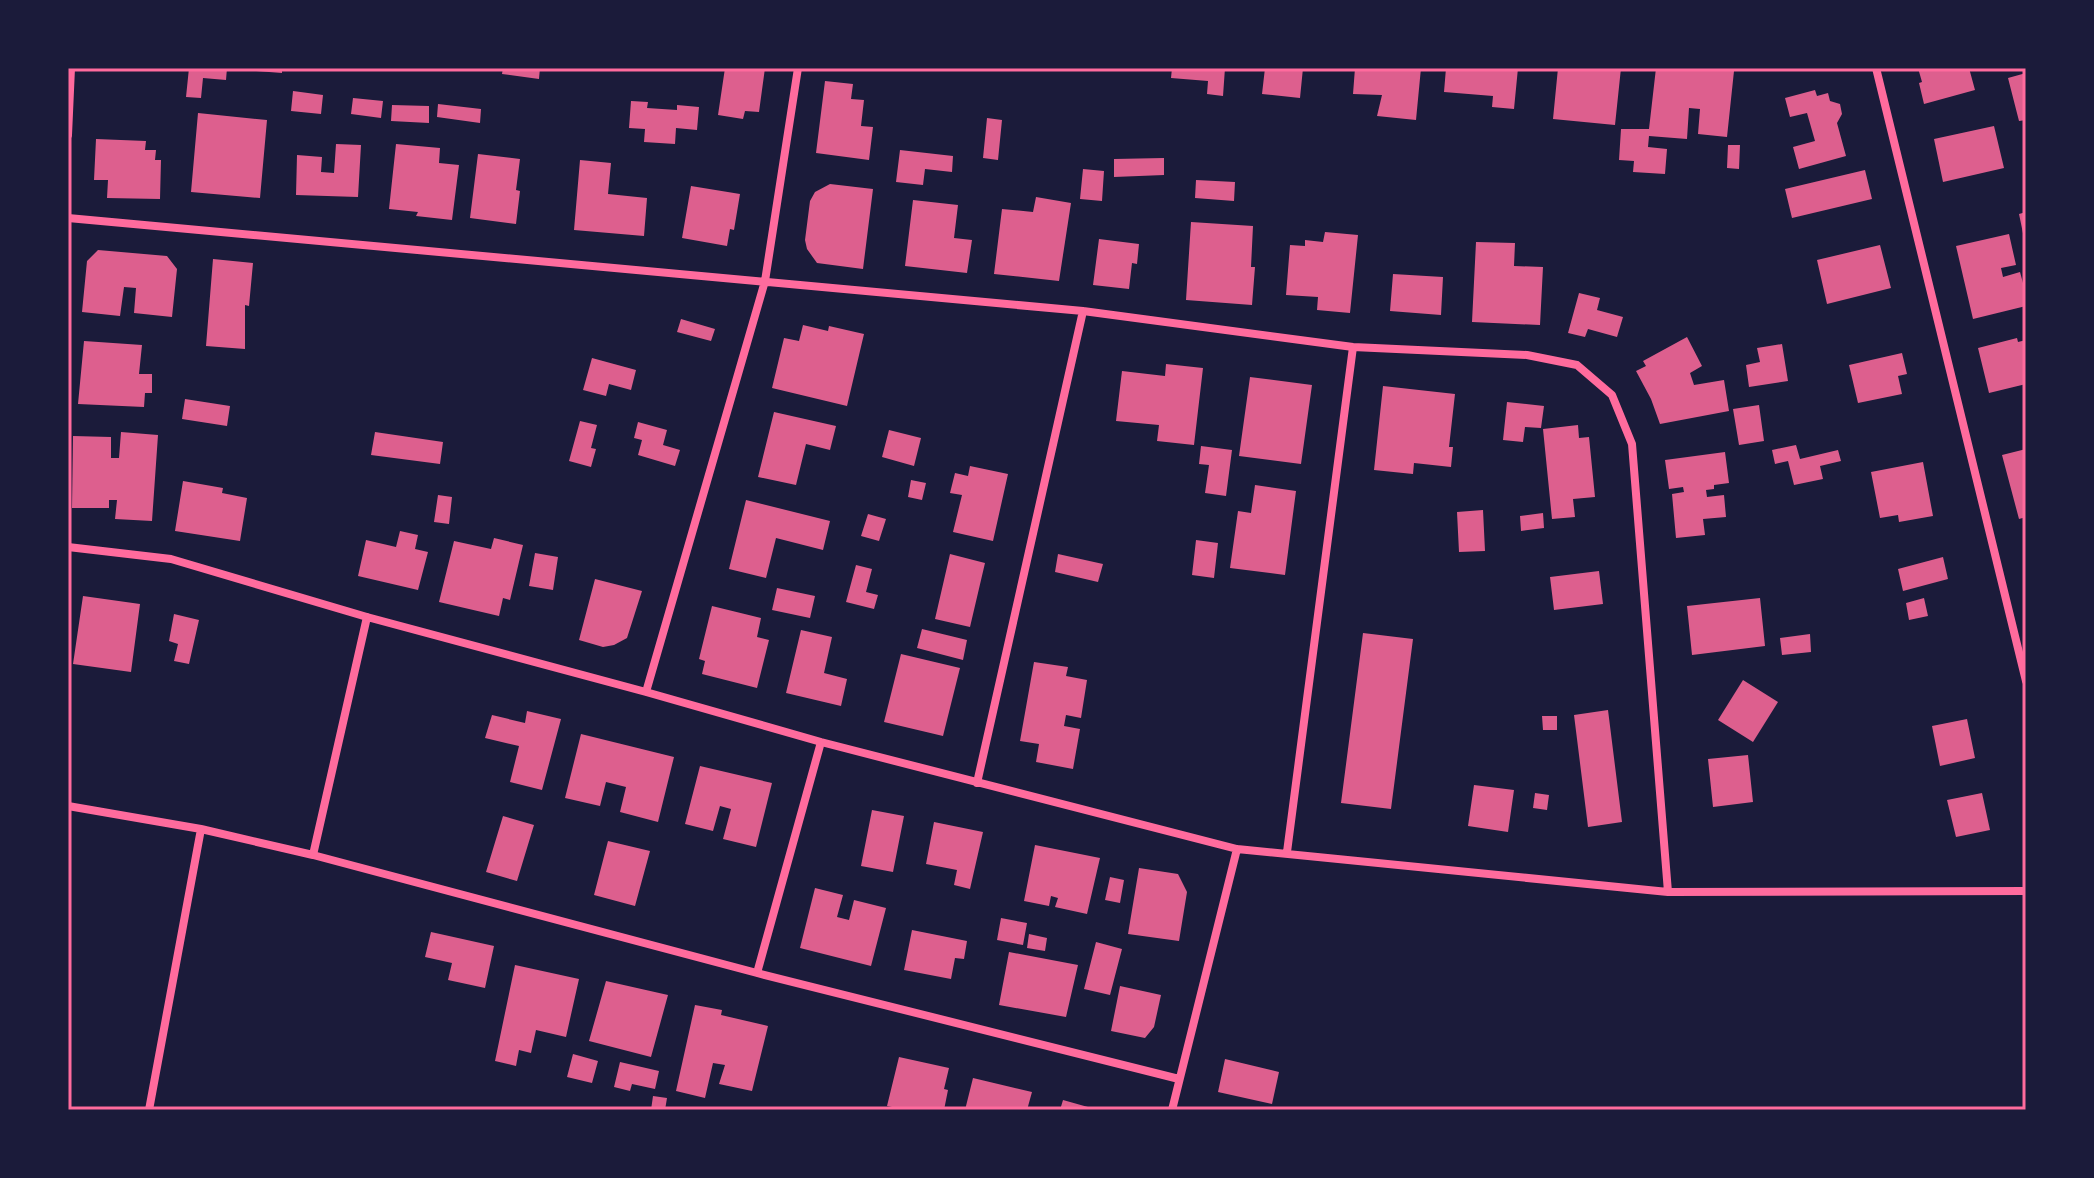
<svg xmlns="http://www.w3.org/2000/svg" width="2094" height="1178" viewBox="0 0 2094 1178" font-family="Barlow,sans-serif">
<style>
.building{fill:#dd5f8e}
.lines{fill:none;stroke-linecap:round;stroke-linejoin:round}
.minor{stroke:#ff6b9d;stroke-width:8}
.neatline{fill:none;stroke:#ff6b9d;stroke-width:3}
</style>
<rect width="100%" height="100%" fill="#1b1b3a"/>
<path class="building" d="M189 68H227L226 80 203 78 201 98 186 97Z
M257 68H282V73L256 71Z
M503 68H540L539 79 502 74Z
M725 68H765L759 112 745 111 743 119 718 115Z
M1172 68H1225L1223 96 1207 94 1208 81 1171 78Z
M1265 68H1303L1300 98 1262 94Z
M1355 68H1421L1416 120 1377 116 1382 95 1353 94Z
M1446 68H1518L1514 109 1492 107 1493 96 1444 92Z
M1558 68H1621L1615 125 1553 119Z
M1656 68 1734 71 1727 137 1698 134 1700 109 1689 108 1687 139 1649 136 1648 147 1667 149 1665 174 1633 172 1634 161 1619 160 1621 129H1649Z
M1918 68H1969L1975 90 1924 104 1919 83 1922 82Z
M2026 73V120L2019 121 2008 78Z
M825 81 853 84 851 99 864 100 861 126 873 127 869 160 816 153Z
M1815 90 1817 96 1828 93 1830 101 1840 104 1842 114 1837 123 1846 156 1799 169 1793 147 1815 141 1807 113 1790 117 1785 98Z
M293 91 323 95 321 114 291 111Z
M353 98 383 101 381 118 351 114Z
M631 101 648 102 647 108 677 110V105L699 107 697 130 676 128 675 144 644 142 645 129 629 128Z
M438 104 481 109 480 123 437 117Z
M392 105 429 106V123L391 121Z
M198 113 267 120 260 198 191 192Z
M987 118 1002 120 998 160 983 158Z
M1994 126 2004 168 1943 182 1934 139Z
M96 139 146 141 145 150H156L155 160H161L160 199 107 198 108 180H94Z
M336 144 361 145 358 197 296 195 297 155 322 157 321 172 334 173Z
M396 144 440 148 439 163 459 165 452 220 416 216 418 212 389 209Z
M1728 145H1740L1739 169 1727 168Z
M900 150 953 156 952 172 925 169 923 185 896 182Z
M478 154 520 159 516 190 520 191 516 224 470 218Z
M1164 158V175L1114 177V159Z
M580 160 611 163 608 194 647 198 644 236 574 230Z
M1083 169 1104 171 1102 201 1080 199Z
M1865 170 1872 199 1792 218 1785 189Z
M1196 180 1235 182 1234 201 1195 198Z
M830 184 873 189 863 269 817 263 807 249 805 240 810 201 815 192Z
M691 186 740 194 734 230 730 229 727 246 682 238Z
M1036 197 1071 203 1059 281 994 274 1002 209 1033 212Z
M913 200 958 205 954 238 972 240 967 273 905 266Z
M2026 212V243H2025L2019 214Z
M1191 222 1253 226 1251 267H1255L1252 305 1186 300Z
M1325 232 1358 235 1350 313 1317 310 1318 297 1286 295 1290 245 1305 246V240L1323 242Z
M2009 234 2016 265 2001 268 2003 277 2020 272 2023 283 2026 282V306L1973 319 1956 246Z
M1099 239 1139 244 1137 264 1132 263 1129 289 1093 285Z
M1476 242 1515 243 1514 266 1543 267 1540 325 1472 322Z
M1880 245 1891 288 1827 304 1817 260Z
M98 250 167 256 177 269 172 317 134 313 136 288 124 287 120 316 82 312 87 261Z
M213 259 253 263 249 306 245 305V349L206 346Z
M1393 274 1443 277 1441 315 1390 311Z
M1579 293 1600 298 1597 310 1623 317 1617 337 1588 329 1585 337 1568 333Z
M681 319 715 329 711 341 677 332Z
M803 325 828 331 829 326 864 334 847 406 772 388 784 338 799 341Z
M1687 337 1702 366 1690 373 1694 385 1724 380 1729 411 1660 424 1651 399 1636 371 1646 366 1643 361Z
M2017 338 2018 342 2026 340V384L1989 393 1978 348Z
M84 341 142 345 139 374H152V393H145L144 407 78 404Z
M1782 344 1788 381 1749 387 1746 365 1760 362 1757 348Z
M1902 353 1907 374 1898 376 1902 394 1858 403 1849 365Z
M592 358 636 370 631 390 609 384 606 396 583 390Z
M1166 364 1203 368 1194 445 1157 441 1159 425 1116 421 1122 371 1165 376Z
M1250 377 1312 385 1301 464 1239 456Z
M1383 386 1455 394 1449 447H1453L1451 467 1414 463 1413 474 1374 470Z
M185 399 230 406 227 426 182 419Z
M1507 402 1544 406 1541 428 1525 427 1523 442 1503 440Z
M1759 405 1764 441 1739 445 1733 409Z
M774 412 836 426 830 450 806 444 796 485 758 477Z
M580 421 597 425 591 448 596 449 591 467 569 461Z
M638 422 667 430 663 445 680 450 675 466 638 455 642 440 634 438Z
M1578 425 1579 438 1589 437 1595 497 1573 499 1575 517 1552 519 1543 429Z
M889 430 921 438 914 466 882 457Z
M121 432 158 435 152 521 115 519 117 500H109V508H72L73 436 111 437V458H119Z
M375 432 443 442 440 464 371 455Z
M1796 445 1800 459 1838 450 1841 461 1820 466 1823 479 1794 485 1788 461 1775 464 1772 450Z
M1201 446 1232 450 1226 496 1205 493 1209 465 1199 464Z
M2026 449V517L2019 519 2002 455Z
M1725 452 1729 483 1714 485V489L1706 490 1707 497 1724 495 1726 517 1703 519 1705 535 1676 538 1672 494 1684 492 1683 487 1669 489 1665 460Z
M1923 462 1933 516 1899 522 1898 515 1880 518 1871 472Z
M970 466 1008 474 993 541 953 532 962 495 950 493 955 473 968 476Z
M911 480 926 483 922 500 908 497Z
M183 481 223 488 222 493 247 498 240 541 175 531Z
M1255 485 1296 491 1285 575 1230 568 1238 511 1251 513Z
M438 495 452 497 449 524 434 522Z
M746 500 830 521 823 550 776 538 766 578 729 569Z
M1483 510 1485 551 1459 552 1457 512Z
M1543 513 1544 528 1521 531 1520 516Z
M868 514 886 519 879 541 861 536Z
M400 531 418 535 415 549 428 552 418 590 358 576 366 540 396 547Z
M494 538 523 545 510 600 503 598 499 616 439 602 454 541 491 549Z
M1196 540 1218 543 1214 578 1192 575Z
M535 553 558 557 553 590 529 586Z
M950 554 985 563 970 627 935 619Z
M1058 554 1103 564 1098 582 1055 572Z
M1943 557 1948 579 1903 591 1898 569Z
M856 565 872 569 866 592 878 595 874 609 846 602Z
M1599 571 1603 604 1554 610 1550 577Z
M595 579 642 591 627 638 614 645 603 647 579 640Z
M777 588 815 596 810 618 772 610Z
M83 596 140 604 131 672 73 664Z
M1760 598 1765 646 1692 655 1687 606Z
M1924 598 1928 616 1909 620 1906 603Z
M712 606 761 618 757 637 769 640 757 688 702 674 705 661 699 659Z
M174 614 199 620 189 664 174 661 178 644 169 641Z
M922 629 967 640 963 660 917 648Z
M801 630 832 637 824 673 847 679 841 706 786 693Z
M1363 633 1413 639 1391 809 1341 803Z
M1810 634 1811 652 1782 655 1780 638Z
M901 654 960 668 943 736 884 722Z
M1034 662 1068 667 1066 676 1087 680 1081 718 1066 715 1064 726 1080 729 1073 769 1036 762 1039 744 1020 741Z
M1743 680 1778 702 1753 742 1718 720Z
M1608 710 1622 822 1588 827 1574 715Z
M527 711 561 719 542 790 510 782 519 746 485 738 492 715 525 723Z
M1542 716H1557V730H1543Z
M1967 719 1975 758 1940 766 1932 726Z
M581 734 674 757 658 822 620 812 626 787 606 782 600 806 565 798Z
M1748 755 1753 802 1713 807 1708 759Z
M700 766 772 783 756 847 723 839 731 809 720 806 713 831 685 824Z
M1474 785 1514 790 1508 832 1468 826Z
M1535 793 1549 795 1547 810 1533 808Z
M1982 793 1990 830 1956 837 1947 800Z
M872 810 904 816 893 872 861 866Z
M503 816 534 825 517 881 486 872Z
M934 822 983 832 970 889 954 885 957 870 926 864Z
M608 841 650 851 635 906 594 895Z
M1035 845 1100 858 1087 914 1055 907 1058 898 1051 896 1049 906 1024 901Z
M1139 868 1178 874 1187 892 1179 941 1128 934Z
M1110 877 1124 880 1120 903 1105 900Z
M815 888 843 895 837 917 849 920 854 900 886 908 871 966 800 948Z
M1001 918 1027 923 1023 945 997 940Z
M912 930 967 941 964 959 955 958 951 979 904 970Z
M431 932 494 946 485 988 448 980 452 963 425 957Z
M1029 934 1047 938 1045 951 1027 948Z
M1096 942 1122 949 1110 995 1084 989Z
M1009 952 1078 965 1066 1017 999 1005Z
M515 965 579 979 566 1037 536 1030 531 1053 519 1050 516 1066 495 1061Z
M606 981 668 995 651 1057 589 1041Z
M1120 986 1161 995 1154 1027 1145 1038 1111 1031Z
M695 1005 722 1010 721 1015 768 1026 752 1091 719 1084 725 1065 713 1063 705 1098 676 1091Z
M573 1054 598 1061 592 1083 567 1077Z
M899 1057 949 1068 944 1089 948 1090 944 1110H907L887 1106Z
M1225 1059 1279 1072 1272 1104 1218 1092Z
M620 1062 659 1071 655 1089 632 1084 630 1091 614 1087Z
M973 1078 1032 1092 1027 1110H965Z
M653 1096 667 1098 665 1110H651Z
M1063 1100 1095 1109 1094 1110H1060Z"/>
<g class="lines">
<path class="minor" d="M1876 68 2026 681
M68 135 71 68
M68 218 1083 311 1353 347 1527 355 1577 365 1612 395 1632 444 1668 892
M68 547 171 559 367 617 646 692 821 742 1237 849 1668 892 2026 891
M646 692 765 281 798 68
M977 783 1083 311
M68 806 201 829 313 855 757 973 1179 1079
M1287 852 1353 347
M313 855 367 617
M757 973 821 742
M149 1110 201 829
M1172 1110 1237 849"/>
</g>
<rect width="2094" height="1178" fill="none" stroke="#1b1b3a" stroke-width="140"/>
<rect x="70" y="70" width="1954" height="1038" class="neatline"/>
</svg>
